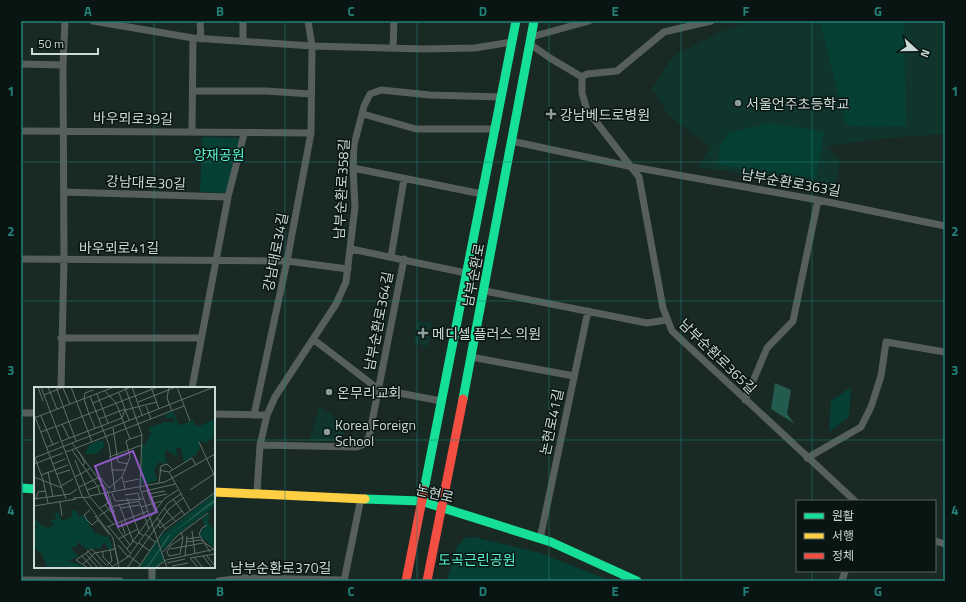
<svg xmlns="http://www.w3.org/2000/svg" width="966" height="602" viewBox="0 0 966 602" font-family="'Titillium Web','Noto Sans KR',sans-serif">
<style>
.built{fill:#0f352d}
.green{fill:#063f34}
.water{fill:#235b4e}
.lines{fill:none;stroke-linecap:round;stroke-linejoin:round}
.street{stroke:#575f5c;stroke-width:7}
.fast{stroke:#16e098;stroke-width:9}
.slow{stroke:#ffcf43;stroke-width:9}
.jam{stroke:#f24e42;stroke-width:9}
.grid{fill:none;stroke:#228078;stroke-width:1;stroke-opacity:0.55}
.poi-dot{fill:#8c9d98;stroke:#091512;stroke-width:1.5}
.labels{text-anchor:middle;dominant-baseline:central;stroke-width:3;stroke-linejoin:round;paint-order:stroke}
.poi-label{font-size:14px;fill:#cadbd6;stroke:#091512;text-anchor:start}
.street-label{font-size:14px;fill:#cadbd6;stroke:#091512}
.park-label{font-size:14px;fill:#56f3d0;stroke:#091512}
.inset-road{fill:none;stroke:#60706b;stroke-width:1}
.view{fill:#8f58c5;fill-opacity:0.15;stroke:#8f58c5;stroke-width:2}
.inset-edge{fill:none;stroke:#cadbd6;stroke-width:2}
.neatline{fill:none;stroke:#228078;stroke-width:1.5}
.grid-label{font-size:13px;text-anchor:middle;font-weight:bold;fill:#228078}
</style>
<rect width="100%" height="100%" fill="#192924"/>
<path class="built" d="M751 21H945V134L888 138 827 146 840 161 834 192 726 171 698 168 710 146 669 116 652 89 673 56 723 31Z
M417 321 432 323 428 347 413 343Z
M319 407 347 423 341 441H309Z"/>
<path class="green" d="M820 21H904L906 126 874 127 846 125Z
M770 123 824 132 816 178 718 165 720 145 729 133Z
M202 137 240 138 226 193 200 192Z
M851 387 849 417 829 432 831 401Z
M474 537 540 553 611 581H447L456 548 465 538Z"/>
<path class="water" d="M775 383 791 390 787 414 795 424 771 409Z"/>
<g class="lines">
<path class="street" d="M93 21 193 38 312 46 424 49 475 48 512 42
M200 21 201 39
M243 21V41
M531 37 589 21
M530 44 550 58 582 77
M393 48 394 21
M21 64 63 65
M582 77V93L587 110 639 177 663 308 672 331 855 501
M582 77 587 74 617 71 664 32 711 21
M193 91H266L311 94
M363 114 416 129H496
M21 131 311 133
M192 132 193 38
M511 141 633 167 818 200 945 226
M353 168 482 194
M64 192 228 197
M351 249 466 273
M391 257 404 179
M21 259 287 261 348 269
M485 291 647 323 666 320
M61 338H201
M313 339 378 389 441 401
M471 357 574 376
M61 388 64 260 63 65 65 21
M192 388 228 197 244 134
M745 400 767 348 793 321 818 200
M21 413H35
M214 414 267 415
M254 415 287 261 311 133 312 46 308 21
M260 445 357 447 364 444 369 437 404 259
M807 458 861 427 871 407 881 376 886 342 945 352
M257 493 260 445 267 415 275 397 336 304 346 282 355 207 353 168 354 145 364 106 370 94 381 90 430 95 501 97
M540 539 588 311
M935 541 945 544
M152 567V581
M24 580 120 581
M219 581 241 578 344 580
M344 581 361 498
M842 581 845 571"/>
<path class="fast" d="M463 399 534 21
M21 488 35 489
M424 490 516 21
M365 499 421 501 551 542 637 581"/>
<path class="slow" d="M214 492 365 499"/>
<path class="jam" d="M406 581 424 490
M427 581 463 399"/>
</g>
<path class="grid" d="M154 21V388M285 21V581M417 21V581M549 21V581M681 21V581M812 21V501M21 162H945M21 301H945M21 440H35M214 440H945M154 567V581M812 571V581"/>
<g class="poi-dot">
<circle cx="738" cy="103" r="4"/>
<path d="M549 108h4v4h4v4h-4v4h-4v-4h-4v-4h4z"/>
<path d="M421 327h4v4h4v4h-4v4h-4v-4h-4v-4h4z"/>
<circle cx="329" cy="392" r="4"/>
<circle cx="327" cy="432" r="4"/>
</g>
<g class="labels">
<g class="poi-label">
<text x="746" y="103">서울언주초등학교</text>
<text x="560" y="114">강남베드로병원</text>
<text x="432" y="333">메디셀 플러스 의원</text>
<text x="337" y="392">온무리교회</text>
<text x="335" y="424">Korea Foreign<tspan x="335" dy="16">School</tspan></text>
</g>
<g class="street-label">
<text transform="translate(133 118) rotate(1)">바우뫼로39길</text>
<text transform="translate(146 182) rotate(2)">강남대로30길</text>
<text transform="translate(791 182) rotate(10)">남부순환로363길</text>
<text transform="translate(341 189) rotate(-87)">남부순환로358길</text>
<text x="119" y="247">바우뫼로41길</text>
<text transform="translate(275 252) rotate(-79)">강남대로34길</text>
<text transform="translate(473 275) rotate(-79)">남부순환로</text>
<text transform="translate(378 321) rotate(-79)">남부순환로364길</text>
<text transform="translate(718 356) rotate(44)">남부순환로365길</text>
<text transform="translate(551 422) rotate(-78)">논현로41길</text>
<text transform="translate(435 493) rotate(13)">논현로</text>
<text x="281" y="567">남부순환로370길</text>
</g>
<g class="park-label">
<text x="219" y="154">양재공원</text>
<text x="477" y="559">도곡근린공원</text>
</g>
</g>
<g transform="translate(34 387)">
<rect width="181" height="181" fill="#192924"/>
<path d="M139 24 144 37 149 38 159 33 161 39 168 38 181 32V50L172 56 168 54 165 55 166 62 163 64V67L150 75 147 61H142L143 70 131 62 132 77 125 75 120 82 123 94 107 97 108 58H111L117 47 114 41 130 35H141L139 30 132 32V28ZM64 54H69L71 59 62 67H51L55 58ZM181 106V119L143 148 129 163 125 151 128 148ZM42 123 44 129 49 128 61 146 72 150 74 147 79 162 75 163 71 156 68 157V161L52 162 44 155 42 160H36L45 170 34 173 53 181 13 180 8 167 0 161V155L5 151 0 153V141L4 140 0 139V131L10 140H17L20 138 16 133 22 132 21 126H25L28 134 38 130 37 124ZM176 125 174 135 181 144V161L165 148 171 139 168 131ZM123 154 131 174 121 181H105Z" fill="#063f34"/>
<path d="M181 112V115L138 146 115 179 112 181 134 149Z" fill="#235b4e"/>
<path class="inset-road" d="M4 0 9 14M7 0 48 109 79 151 85 181M14 0 23 22M22 0 42 54M37 0 58 55M91 0 108 48 106 101 133 181M98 0 108 28M117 0 125 22M135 0 133 11 138 24M143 0 156 34M29 1 36 17M71 4 82 16M85 6 95 33M63 7 74 36M10 8 30 0M56 9 75 58 81 104M50 12 55 27M50 12 51 6 59 3M104 15 142 0M59 16 97 0M82 16 96 52 92 54 96 70 88 90 91 102M112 19 117 32M0 27 32 112M55 27 61 41M7 29 19 58M0 31 80 0M65 32 91 22M28 37 35 51M21 40 124 0M79 41 84 75 94 77M7 45 20 40M96 52 108 48M28 54 88 31 91 23 123 15M165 55 181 90M38 56 74 105M13 60 25 55M38 63 64 100 66 107M32 65 150 19M45 65 51 76 49 78M0 68 9 93 14 116M75 70 108 58M0 71 180 0M41 73 55 108M0 77 29 66M19 77 31 72M77 83H92M125 83 135 85 158 71 162 78M14 85 19 110M135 85 156 123M23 87 36 83M7 88 34 78M0 90 28 101M41 90 57 81M66 90 75 101M90 95 105 92M125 96 127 79 133 77 139 83M27 99 39 92M45 100 66 90M75 101 88 90M53 103 68 98M156 103 180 87M113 104 121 124M107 105 141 97M74 106 85 143 96 158M78 106 81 114 109 112M114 107 131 104M91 108 104 106 106 113M55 109 131 95 181 67M56 110 79 137M39 111 57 110M93 111 105 146 110 149M115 111 133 107M0 112 36 107 43 102M2 112 4 105 11 104M139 112 151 128M105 114 115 142M26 115 28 129M85 117 99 154 104 157M71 118 77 125 81 124M0 119 42 112M107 120 128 114M66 121 74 116 70 107M87 121 106 118M130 121 142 135M56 123 50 128 53 133 58 138 64 133M61 129 75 147M65 129 80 119 105 114M123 131 132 142M87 134 91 147M93 137 116 128M124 137 126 141 148 124M173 138 168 141 165 147 176 165M74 139 97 167M73 140 114 124M158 144 161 167M111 147 121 155M84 152 104 142M153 152 166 150M167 153 181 163M152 155 167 153M105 156 116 164M80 157 84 175M84 158 94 170M93 162 130 112 144 103M136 162 169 156M53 163 69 181M69 165V170L78 179M129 165 143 149 174 126M51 166 64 181M146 167 135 169 133 165 136 159 149 150M146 167 149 151 147 145M48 169 59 181M95 169 107 178M151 169 153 149M169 169 178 181M173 169 181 179M160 170 169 181M156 171 181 167M156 171 164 181M133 176 151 172M49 177 61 166 81 162M73 178 78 174 76 163M138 179 154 176M54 181 42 173 58 162 72 178M76 181 94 170 134 116 147 107M93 181 135 122 149 111M104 181 130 143 180 106M121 181 132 173 181 162"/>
<path class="view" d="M99 64 123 125 84 140 61 79Z"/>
<rect width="181" height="181" class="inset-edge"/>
</g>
<rect width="966" height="602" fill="none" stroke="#091512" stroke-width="44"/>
<rect x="796" y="500" width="140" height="72" fill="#091512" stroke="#566460"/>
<rect x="804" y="513" width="20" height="6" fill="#16e098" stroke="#566460"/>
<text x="832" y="520" font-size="12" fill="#cadbd6">원활</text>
<rect x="804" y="533" width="20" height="6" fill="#ffcf43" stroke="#566460"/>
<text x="832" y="540" font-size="12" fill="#cadbd6">서행</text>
<rect x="804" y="553" width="20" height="6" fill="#f24e42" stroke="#566460"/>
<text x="832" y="560" font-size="12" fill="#cadbd6">정체</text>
<g transform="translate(916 50) rotate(111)" stroke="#091512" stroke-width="3" paint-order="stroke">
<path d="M0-3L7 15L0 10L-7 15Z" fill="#cadbd6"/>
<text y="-6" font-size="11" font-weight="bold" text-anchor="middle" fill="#cadbd6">N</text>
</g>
<path d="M32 48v6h66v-6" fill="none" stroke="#cadbd6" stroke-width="2"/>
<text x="38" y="48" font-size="12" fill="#cadbd6" stroke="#091512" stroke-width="3" paint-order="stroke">50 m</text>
<rect x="22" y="22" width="922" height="558" class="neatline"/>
<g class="grid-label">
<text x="88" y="16">A</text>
<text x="220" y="16">B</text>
<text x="351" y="16">C</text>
<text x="483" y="16">D</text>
<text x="615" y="16">E</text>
<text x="746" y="16">F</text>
<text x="878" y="16">G</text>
<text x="11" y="96">1</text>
<text x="955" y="96">1</text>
<text x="11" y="236">2</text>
<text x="955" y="236">2</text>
<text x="11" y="375">3</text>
<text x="955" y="375">3</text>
<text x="11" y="515">4</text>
<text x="955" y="515">4</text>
<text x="88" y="596">A</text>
<text x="220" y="596">B</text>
<text x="351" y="596">C</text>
<text x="483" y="596">D</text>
<text x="615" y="596">E</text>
<text x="746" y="596">F</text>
<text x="878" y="596">G</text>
</g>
</svg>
